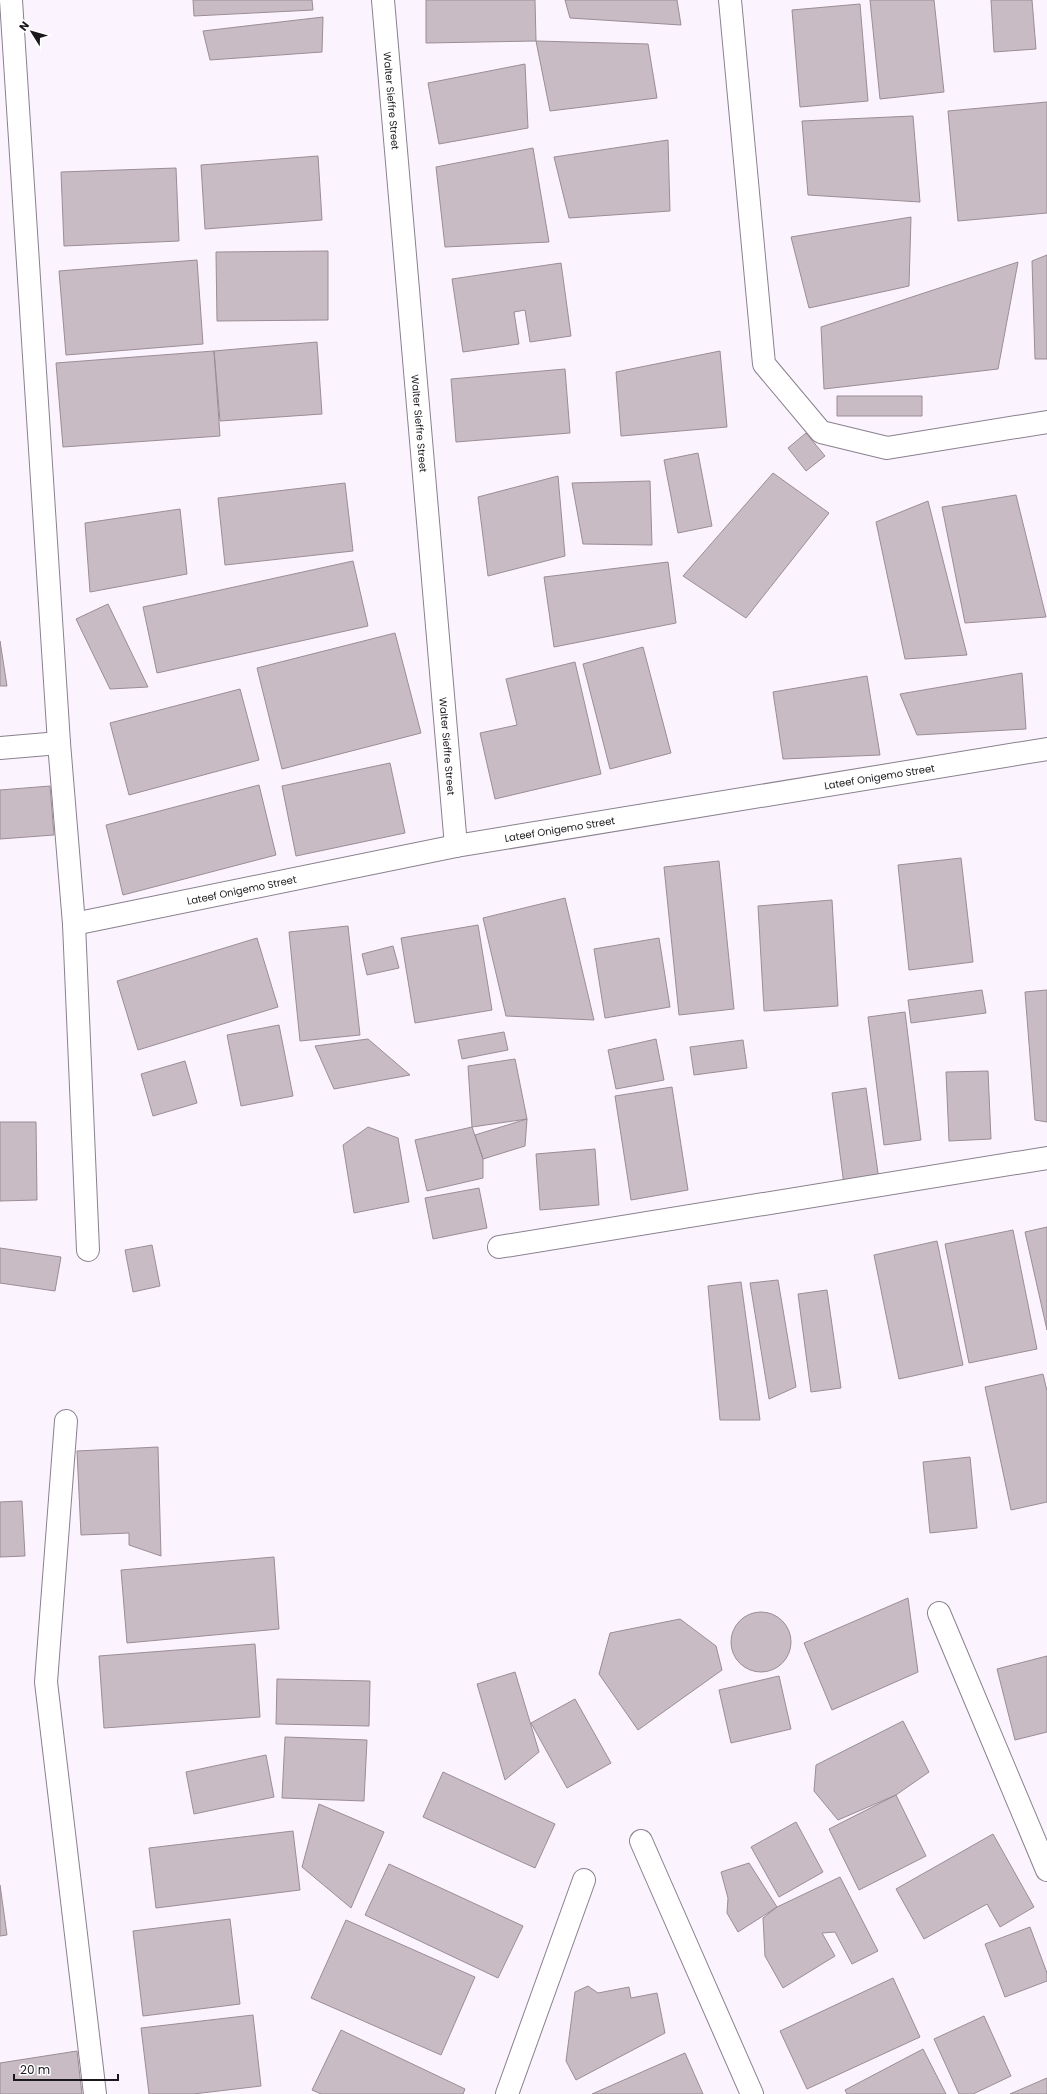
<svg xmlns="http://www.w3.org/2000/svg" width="1047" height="2094" viewBox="0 0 1047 2094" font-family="Poppins,sans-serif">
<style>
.building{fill:#c9bbc3;stroke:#9b8d95}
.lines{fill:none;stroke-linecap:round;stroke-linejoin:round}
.minor-casing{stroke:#89818d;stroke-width:24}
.minor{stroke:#fff;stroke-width:22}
.labels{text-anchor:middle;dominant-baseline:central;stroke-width:3;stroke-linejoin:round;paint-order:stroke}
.street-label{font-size:10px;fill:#1b181c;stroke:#fff}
</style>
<rect width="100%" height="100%" fill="#fbf3fe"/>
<path class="building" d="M193 0H312L313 10 194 16Z
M426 0H535L536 41 426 43Z
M565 0H677L681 25 570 18Z
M870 0H934L944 92 880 99Z
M991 0H1032L1036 49 994 52Z
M860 4 868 101 800 107 792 10Z
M323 17 322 52 210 60 203 31Z
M536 41 648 44 657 98 550 111Z
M525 64 528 128 439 144 428 83Z
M1047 102V213L958 221 948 111Z
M913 116 920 202 808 195 802 121Z
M668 140 670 211 569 218 554 157Z
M533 148 549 242 445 247 436 167Z
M318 156 322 220 205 229 201 165Z
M176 168 179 241 64 246 61 172Z
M911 217 909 286 809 308 791 237Z
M328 251V320L217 321 216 252Z
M1047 255V359H1035L1032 261Z
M197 260 203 344 66 355 59 271Z
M1018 262 998 369 824 389 821 327Z
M561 263 571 336 530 342 525 310 514 312 519 344 463 352 452 279Z
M317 342 322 414 220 421 214 351Z
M214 351 220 436 63 447 56 363Z
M720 351 727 427 621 436 616 372Z
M565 369 570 433 456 442 451 379Z
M837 396H922V416H837Z
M806 433 825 456 806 471 788 448Z
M698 453 712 526 678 533 664 460Z
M773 473 829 513 746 618 683 576Z
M558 476 565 556 488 576 478 497Z
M650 481 652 545 583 544 572 483Z
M345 483 353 551 225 565 218 498Z
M1016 495 1046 617 965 623 942 507Z
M928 501 967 655 905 659 876 522Z
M180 509 187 574 90 592 85 523Z
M353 561 368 626 157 673 143 607Z
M668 562 676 623 554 647 544 577Z
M108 604 148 687 110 689 76 619Z
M395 633 421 733 282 769 257 668Z
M0 641 7 686H0Z
M643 647 671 753 610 769 583 664Z
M575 662 601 774 495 799 480 733 517 725 506 679Z
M1022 673 1026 729 917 735 900 694Z
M867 676 880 755 783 759 773 692Z
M240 689 259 760 129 795 110 723Z
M390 763 405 833 296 856 282 786Z
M259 785 276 855 123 895 106 825Z
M50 786 54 835 0 839V790Z
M961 858 973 962 909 970 898 865Z
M719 861 734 1009 679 1015 664 867Z
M565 898 594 1020 506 1016 483 918Z
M832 900 838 1006 764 1011 758 906Z
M478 925 492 1010 415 1023 401 938Z
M348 926 360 1035 300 1041 289 932Z
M257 938 278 1007 138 1050 117 981Z
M659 938 670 1007 605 1018 594 949Z
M393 946 399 968 367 975 362 954Z
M982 990 986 1013 911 1023 908 1000Z
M1047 990V1122L1035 1120 1025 992Z
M905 1012 921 1140 884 1145 868 1017Z
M279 1025 293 1096 241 1106 227 1035Z
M504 1032 508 1050 462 1059 458 1040Z
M368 1039 410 1075 334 1089 315 1046Z
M656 1039 664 1080 616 1089 608 1050Z
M743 1040 747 1068 694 1075 690 1047Z
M515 1059 527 1119 472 1127 468 1066Z
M185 1061 197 1103 153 1116 141 1074Z
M988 1071 991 1139 949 1141 946 1072Z
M672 1087 688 1190 631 1200 615 1096Z
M866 1088 879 1180 844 1185 832 1093Z
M527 1119 525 1146 483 1159 475 1135Z
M0 1122H36L37 1200 0 1201Z
M368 1127 398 1138 409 1202 354 1213 343 1145Z
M472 1127 483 1159V1178L427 1191 415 1140Z
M595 1149 599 1205 540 1210 536 1154Z
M479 1188 487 1228 433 1239 425 1198Z
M1047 1227V1330L1025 1232Z
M1013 1230 1037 1349 969 1363 945 1244Z
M937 1241 963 1365 899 1379 874 1255Z
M152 1245 160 1286 133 1292 125 1250Z
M0 1248 61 1257 55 1291 0 1283Z
M778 1280 796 1387 769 1399 750 1283Z
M741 1282 760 1420H720L708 1286Z
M827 1290 841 1388 811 1392 798 1294Z
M1043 1374 1047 1391V1502L1011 1510 985 1387Z
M158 1447 161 1556 129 1545V1533L81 1535 77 1451Z
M970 1457 977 1528 930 1533 923 1462Z
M22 1501 25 1556 0 1557V1502Z
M274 1557 279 1629 127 1643 121 1570Z
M908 1598 918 1672 832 1710 804 1643Z
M731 1642a30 30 0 1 1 60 0a30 30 0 1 1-60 0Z
M680 1619 716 1646 722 1670 638 1730 599 1674 610 1633Z
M255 1644 260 1717 104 1728 99 1656Z
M1047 1656V1732L1015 1740 997 1669Z
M515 1672 539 1752 505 1780 477 1684Z
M779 1676 791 1729 731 1743 719 1690Z
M277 1679 370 1681 369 1726 276 1724Z
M575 1699 611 1763 567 1788 531 1723Z
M903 1721 929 1772 896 1795 838 1820 814 1791 816 1765Z
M285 1737 367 1740 364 1801 282 1798Z
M266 1755 274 1797 194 1814 186 1772Z
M443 1772 555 1824 535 1868 423 1817Z
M896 1795 926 1856 859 1890 829 1829Z
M319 1804 384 1832 351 1908 302 1867Z
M796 1822 823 1872 779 1897 751 1847Z
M293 1831 300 1890 156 1908 149 1848Z
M993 1834 1034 1907 1000 1927 987 1904 924 1939 896 1889Z
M749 1863 777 1907 738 1932 727 1913 728 1898 721 1872Z
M389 1864 523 1926 498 1978 365 1915Z
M840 1877 878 1951 852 1964 835 1932 822 1933 835 1956 783 1988 765 1956 763 1918 777 1907Z
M0 1885 7 1935 0 1936Z
M230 1919 240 2004 143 2016 133 1931Z
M346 1920 475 1977 441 2055 311 1998Z
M1030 1927 1047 1973V1981L1005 1997 985 1944Z
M893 1978 920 2037 807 2089 780 2031Z
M588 1986 598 1993 629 1987 631 1998 657 1993 665 2033 576 2080 566 2061 575 1992Z
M253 2015 261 2086 193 2094H149L141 2028Z
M984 2016 1011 2076 973 2094H959L934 2039Z
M341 2030 465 2089 463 2094H321L312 2090Z
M923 2049 946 2094H847L845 2090Z
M77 2051 82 2094H0V2063Z
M685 2053 703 2094H592Z
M1047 2078V2094H1010Z"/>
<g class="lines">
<g class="minor-casing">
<g id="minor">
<path d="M11 0 59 743 74 924 88 1250"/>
<path id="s1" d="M383 0 456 846"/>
<path d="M730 0 764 364 821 432 887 448 1047 422"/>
<path d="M0 748 59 743"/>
<path id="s2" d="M74 924 456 846 1047 749"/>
<path d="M499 1247 1047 1158"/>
<path d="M66 1421 46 1682 95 2094"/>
<path d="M939 1613 1047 1870"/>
<path d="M641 1841 752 2094"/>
<path d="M507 2094 584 1880"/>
</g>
</g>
<use href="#minor" class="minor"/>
</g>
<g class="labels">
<g class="street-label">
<text stroke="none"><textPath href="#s1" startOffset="101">Walter Sieffre Street</textPath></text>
<text stroke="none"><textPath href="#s1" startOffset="425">Walter Sieffre Street</textPath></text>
<text stroke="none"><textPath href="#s1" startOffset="749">Walter Sieffre Street</textPath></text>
<text stroke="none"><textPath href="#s2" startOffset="819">Lateef Onigemo Street</textPath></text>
<text stroke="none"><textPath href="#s2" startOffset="495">Lateef Onigemo Street</textPath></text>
<text stroke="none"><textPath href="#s2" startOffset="171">Lateef Onigemo Street</textPath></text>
</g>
</g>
<g transform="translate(32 32) rotate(307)" stroke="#ffffff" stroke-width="3" paint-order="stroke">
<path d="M0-3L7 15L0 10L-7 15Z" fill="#1b181c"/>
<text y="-6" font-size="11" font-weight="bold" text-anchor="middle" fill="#1b181c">N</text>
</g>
<path d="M14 2074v6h104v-6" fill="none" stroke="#1b181c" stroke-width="2"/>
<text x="20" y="2074" font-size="12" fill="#1b181c" stroke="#ffffff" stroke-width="3" paint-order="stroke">20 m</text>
</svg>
